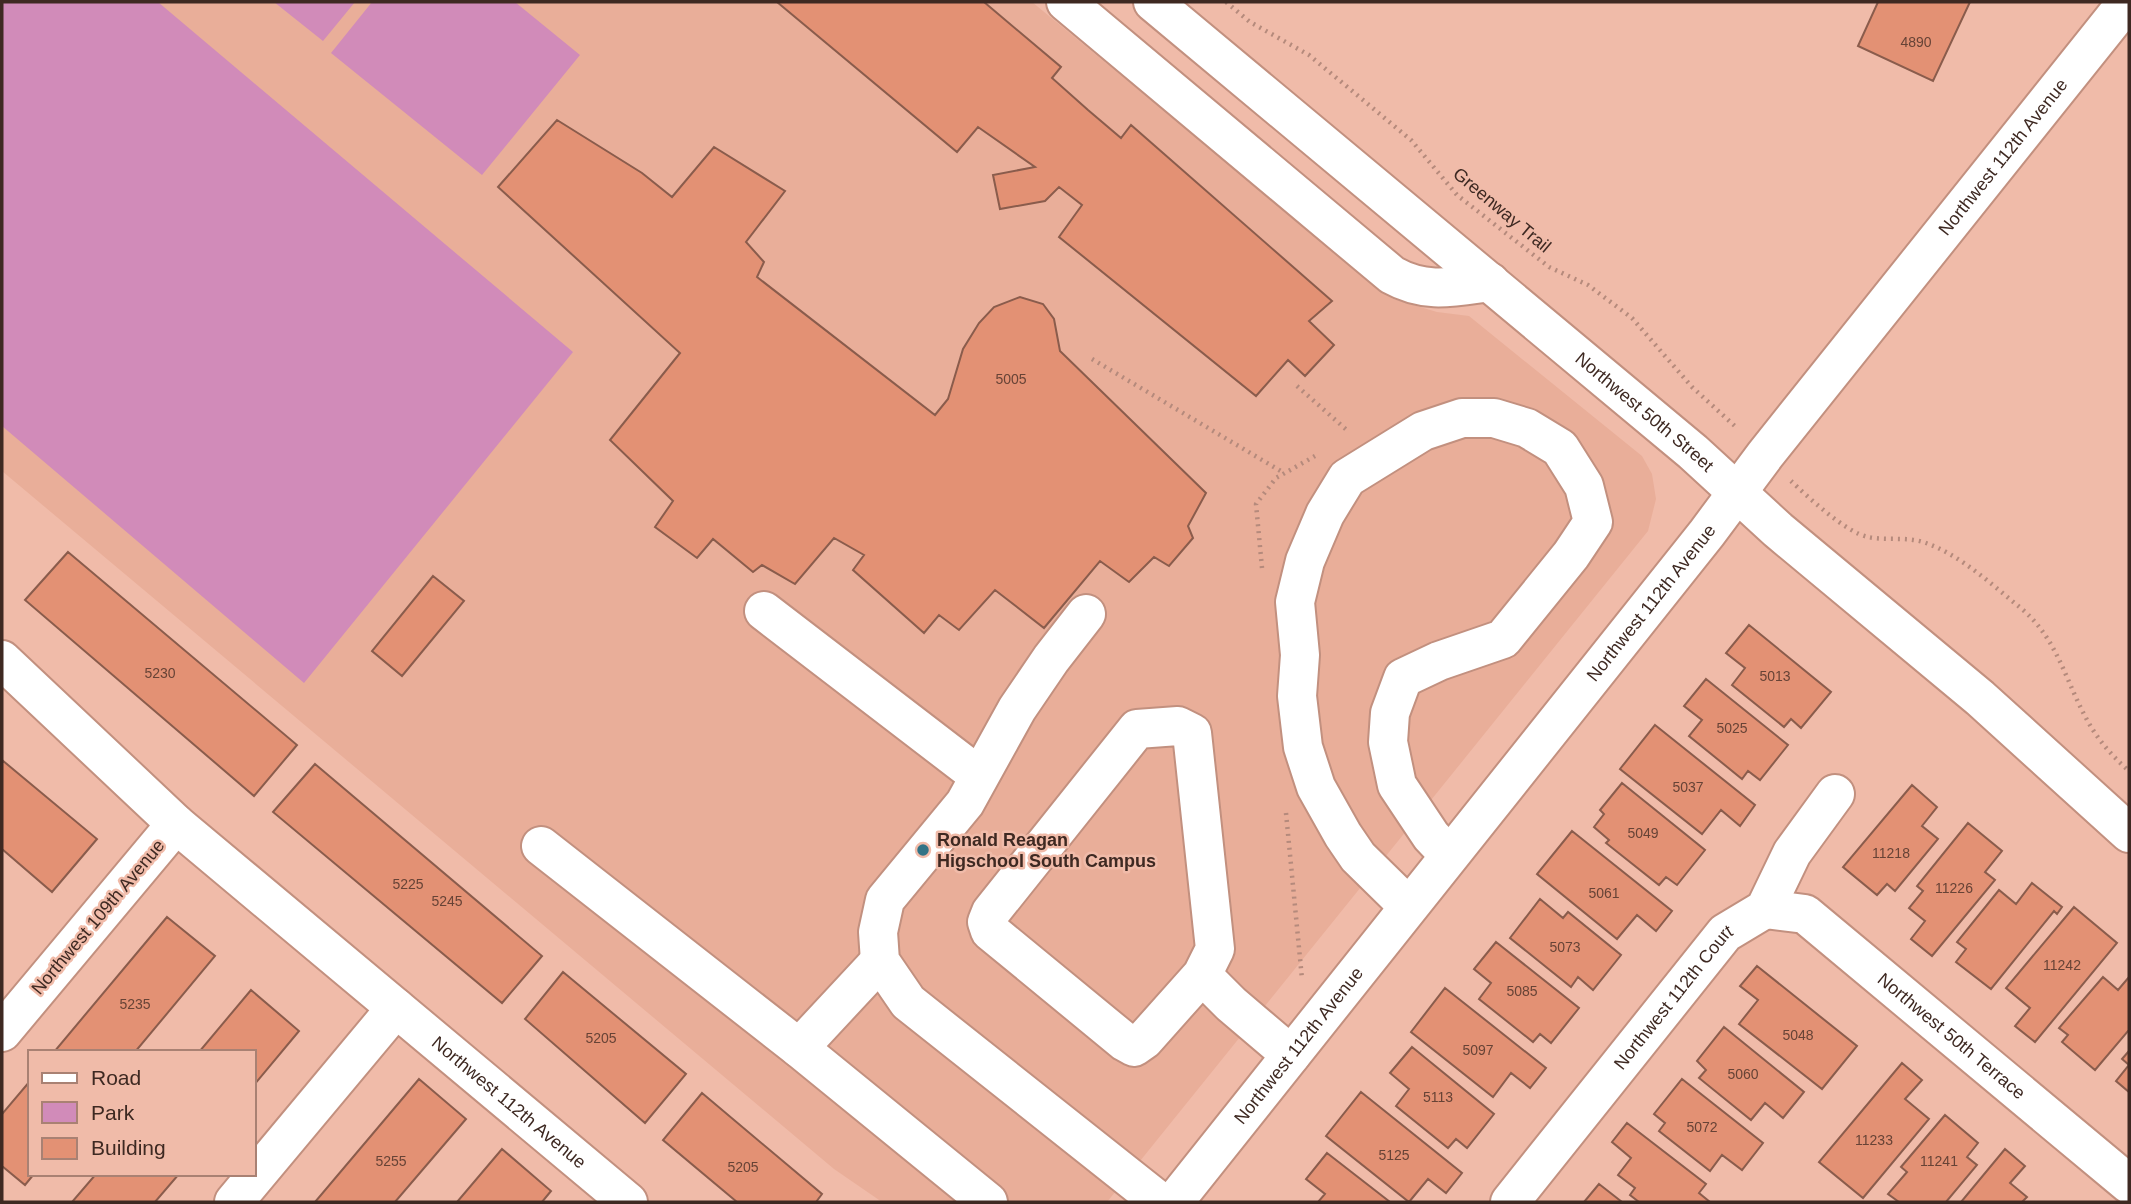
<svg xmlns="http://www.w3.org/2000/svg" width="2131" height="1204" viewBox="0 0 2131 1204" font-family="Helvetica,sans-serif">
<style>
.built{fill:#e9ae99}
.green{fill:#d18bb9}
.building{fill:#e39174;stroke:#8a5c4c;stroke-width:2}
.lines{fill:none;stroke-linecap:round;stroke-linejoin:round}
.minor-casing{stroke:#c2907f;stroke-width:42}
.path{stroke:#b58a7c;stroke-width:4.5;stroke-dasharray:2 5;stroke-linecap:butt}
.minor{stroke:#fff;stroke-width:38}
.poi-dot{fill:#327386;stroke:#f0bba9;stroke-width:2.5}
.labels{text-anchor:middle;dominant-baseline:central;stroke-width:5;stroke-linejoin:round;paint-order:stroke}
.number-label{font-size:14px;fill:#674336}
.street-label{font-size:18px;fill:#3e2922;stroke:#f0bba9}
.poi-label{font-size:18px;font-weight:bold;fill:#3e2922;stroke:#f0bba9;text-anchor:start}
</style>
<rect width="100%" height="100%" fill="#f0bba9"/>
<path class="built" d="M2 2H1032L1393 299 1437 312 1469 316 1642 456 1652 474 1656 499 1648 531 1107 1202H882L834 1169 2 471Z"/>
<path class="green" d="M2 2H158L573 352 304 683 2 426Z
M274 2H355L323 41Z
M372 2H515L580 55 482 175 331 53Z"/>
<path class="building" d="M777 2H984L1061 67 1052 78 1088 110 1121 138 1131 125 1332 301 1309 321 1334 345 1305 376 1288 360 1256 396 1059 237 1082 205 1059 187 1045 201 1000 209 993 175 1035 167 978 127 957 152Z
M1878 2H1970L1933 81 1858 46Z
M557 120 642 173 672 197 714 147 785 191 746 242 764 262 757 277 935 415 948 399 963 349 979 323 994 307 1020 297 1043 304 1054 319 1060 351 1206 493 1188 526 1193 538 1169 566 1154 557 1129 582 1100 561 1044 628 995 590 959 630 939 615 924 633 853 570 864 555 834 538 795 584 762 565 753 572 713 539 697 558 655 527 673 501 610 440 680 353 498 187Z
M68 552 297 745 254 796 25 600Z
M433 576 464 601 402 676 372 651Z
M1749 625 1831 692 1801 728 1791 719 1784 727 1732 685 1745 668 1726 653Z
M1706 679 1788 745 1760 780 1748 771 1742 779 1689 736 1702 720 1684 706Z
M1655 725 1755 805 1740 826 1721 810 1702 834 1620 769Z
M2 760 97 839 52 892 2 849Z
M315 764 542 956 502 1003 273 812Z
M1622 783 1705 850 1677 885 1666 877 1659 885 1606 843 1609 840 1594 827 1604 814 1600 810Z
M1912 785 1937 807 1922 826 1938 839 1895 891 1887 884 1877 895 1843 867Z
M1968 823 2002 851 1985 872 1995 880 1932 956 1911 939 1925 921 1909 908 1923 891 1917 886Z
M1572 831 1672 911 1656 931 1637 915 1617 939 1537 874Z
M2032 883 2062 907 2057 914 2054 911 1991 989 1956 962 1966 949 1957 942 1999 890 2016 904Z
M1540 899 1563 918 1568 912 1621 955 1593 990 1578 977 1571 987 1510 938Z
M2074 907 2117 943 2035 1042 2015 1026 2030 1008 2006 988Z
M167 917 215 956 135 1052H54Z
M1496 942 1579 1008 1551 1043 1540 1034 1533 1042 1479 999 1491 983 1474 969Z
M1757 966 1857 1046 1822 1089 1739 1024 1758 1000 1740 986Z
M563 972 686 1074 645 1123 525 1019Z
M2103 977 2118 990 2129 977V1030L2095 1070 2062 1042 2068 1035 2059 1028Z
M1445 988 1546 1068 1530 1088 1511 1073 1493 1097 1411 1032Z
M251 990 299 1031 254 1085V1052H199Z
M1724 1027 1804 1092 1783 1118 1765 1103 1751 1120 1699 1078 1706 1070 1697 1061Z
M1412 1047 1494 1114 1467 1148 1456 1139 1448 1148 1396 1106 1409 1089 1390 1073Z
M2129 1051V1092L2116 1081 2129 1065 2122 1059Z
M1902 1063 1922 1080 1905 1099 1929 1119 1863 1198 1819 1162Z
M419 1079 466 1119 395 1202H315Z
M1682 1079 1763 1143 1742 1170 1722 1155 1710 1171 1659 1131 1665 1123 1654 1114Z
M30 1081V1174H34L25 1185 2 1166V1114Z
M1361 1092 1462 1173 1446 1193 1428 1179 1409 1202 1326 1136Z
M702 1093 822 1194 816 1202H737L663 1140Z
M1945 1115 1978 1143 1967 1157 1977 1165 1946 1202H1899L1888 1194 1907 1172 1901 1167Z
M1627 1123 1706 1184 1699 1193 1710 1202H1639L1630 1195 1635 1188 1618 1175 1631 1158 1612 1142Z
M502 1149 551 1191 542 1202H457Z
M2005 1149 2025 1166 2010 1183 2027 1197 2022 1202H1961Z
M1327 1153 1390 1202H1318L1325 1194 1306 1179Z
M96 1174H179L155 1202H72Z
M1599 1184 1622 1202H1584Z"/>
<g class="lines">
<g class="minor-casing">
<g id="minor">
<path d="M1066 2 1392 275C1426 294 1453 287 1490 282"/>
<path id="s1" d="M1153 2 1693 452 1778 530 1980 698 2129 833"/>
<path d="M764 611 979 776"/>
<path d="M1086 614 1051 659 1017 709 965 803 885 900 878 932 880 961 908 1002 1160 1202"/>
<path d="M2 660 176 824 2 1032"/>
<path id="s2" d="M176 824 628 1202"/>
<path d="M541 846 799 1048 988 1202"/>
<path d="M1408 906 1358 857 1343 835 1316 787 1303 747 1297 696 1300 655 1295 602 1305 561 1325 514 1347 478 1423 431 1462 418H1494L1527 428 1560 448 1584 486 1593 522 1571 555 1503 639 1439 661 1403 678 1390 713 1388 742 1397 785 1431 836 1449 855"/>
<path id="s3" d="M1765 909 1805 914 2129 1184"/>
<path d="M1202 975 1215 949 1192 733 1178 726 1137 729 991 912 987 922 990 931 1125 1042 1134 1047 1144 1040 1202 975 1231 1004 1291 1055"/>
<path d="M799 1048 880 961"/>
<path d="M234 1202 396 1008"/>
<path id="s4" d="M1174 1202 1707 533 1765 455 2127 2"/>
<path id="s5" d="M1510 1202 1725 933 1765 909 1792 853 1835 794"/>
</g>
</g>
<path class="path" d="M1226 2 1250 22 1309 55 1411 140 1457 195 1549 267 1588 285 1632 318 1692 387 1737 428
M1092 359 1284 473
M1297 386 1349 432
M1791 481C1808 497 1845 532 1868 537 1887 541 1907 536 1926 543 1962 556 1992 585 2022 609 2057 639 2065 679 2086 718 2097 739 2112 756 2129 771
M1262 568 1256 504 1276 478 1315 456
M1286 813 1302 979"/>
<use href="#minor" class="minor"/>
</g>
<circle class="poi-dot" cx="923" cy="850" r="7"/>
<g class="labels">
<g class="number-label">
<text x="1916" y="42">4890</text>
<text x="1011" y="379">5005</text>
<text x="160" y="673">5230</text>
<text x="1775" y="676">5013</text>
<text x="1732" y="728">5025</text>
<text x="1688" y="787">5037</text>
<text x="1643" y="833">5049</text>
<text x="1891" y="853">11218</text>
<text x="408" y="884">5225</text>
<text x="1954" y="888">11226</text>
<text x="1604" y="893">5061</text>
<text x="447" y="901">5245</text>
<text x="1565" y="947">5073</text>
<text x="2062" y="965">11242</text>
<text x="1522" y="991">5085</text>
<text x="135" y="1004">5235</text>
<text x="1798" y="1035">5048</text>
<text x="601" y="1038">5205</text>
<text x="1478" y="1050">5097</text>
<text x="1743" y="1074">5060</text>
<text x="1438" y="1097">5113</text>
<text x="1702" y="1127">5072</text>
<text x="1874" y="1140">11233</text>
<text x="1394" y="1155">5125</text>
<text x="391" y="1161">5255</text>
<text x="1939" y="1161">11241</text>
<text x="743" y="1167">5205</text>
</g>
<g class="street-label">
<text stroke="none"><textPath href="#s4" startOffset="1334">Northwest 112th Avenue</textPath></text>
<text transform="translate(1502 210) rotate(40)">Greenway Trail</text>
<text stroke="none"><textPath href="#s1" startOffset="640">Northwest 50th Street</textPath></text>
<text stroke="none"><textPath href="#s4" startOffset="766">Northwest 112th Avenue</textPath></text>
<text transform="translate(98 917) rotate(-50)">Northwest 109th Avenue</text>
<text stroke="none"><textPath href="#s5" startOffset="262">Northwest 112th Court</textPath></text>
<text stroke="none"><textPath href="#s3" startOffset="231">Northwest 50th Terrace</textPath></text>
<text stroke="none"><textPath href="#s4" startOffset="200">Northwest 112th Avenue</textPath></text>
<text stroke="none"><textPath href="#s2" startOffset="434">Northwest 112th Avenue</textPath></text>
</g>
<g class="poi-label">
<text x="937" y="840">Ronald Reagan<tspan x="937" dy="21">Higschool South Campus</tspan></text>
</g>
</g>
<rect width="2131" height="1204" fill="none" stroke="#3e2922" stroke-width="7"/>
<rect x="28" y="1050" width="228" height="126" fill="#f0bba9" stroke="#a98173" stroke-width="2"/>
<rect x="42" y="1073" width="35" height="10" fill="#ffffff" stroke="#a98173" stroke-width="2"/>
<text x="91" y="1085" font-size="21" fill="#3e2922">Road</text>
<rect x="42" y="1102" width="35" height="21" fill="#d18bb9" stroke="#a98173" stroke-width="2"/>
<text x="91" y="1120" font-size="21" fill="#3e2922">Park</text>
<rect x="42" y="1138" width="35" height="21" fill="#e39174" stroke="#a98173" stroke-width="2"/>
<text x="91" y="1155" font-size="21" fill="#3e2922">Building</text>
</svg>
